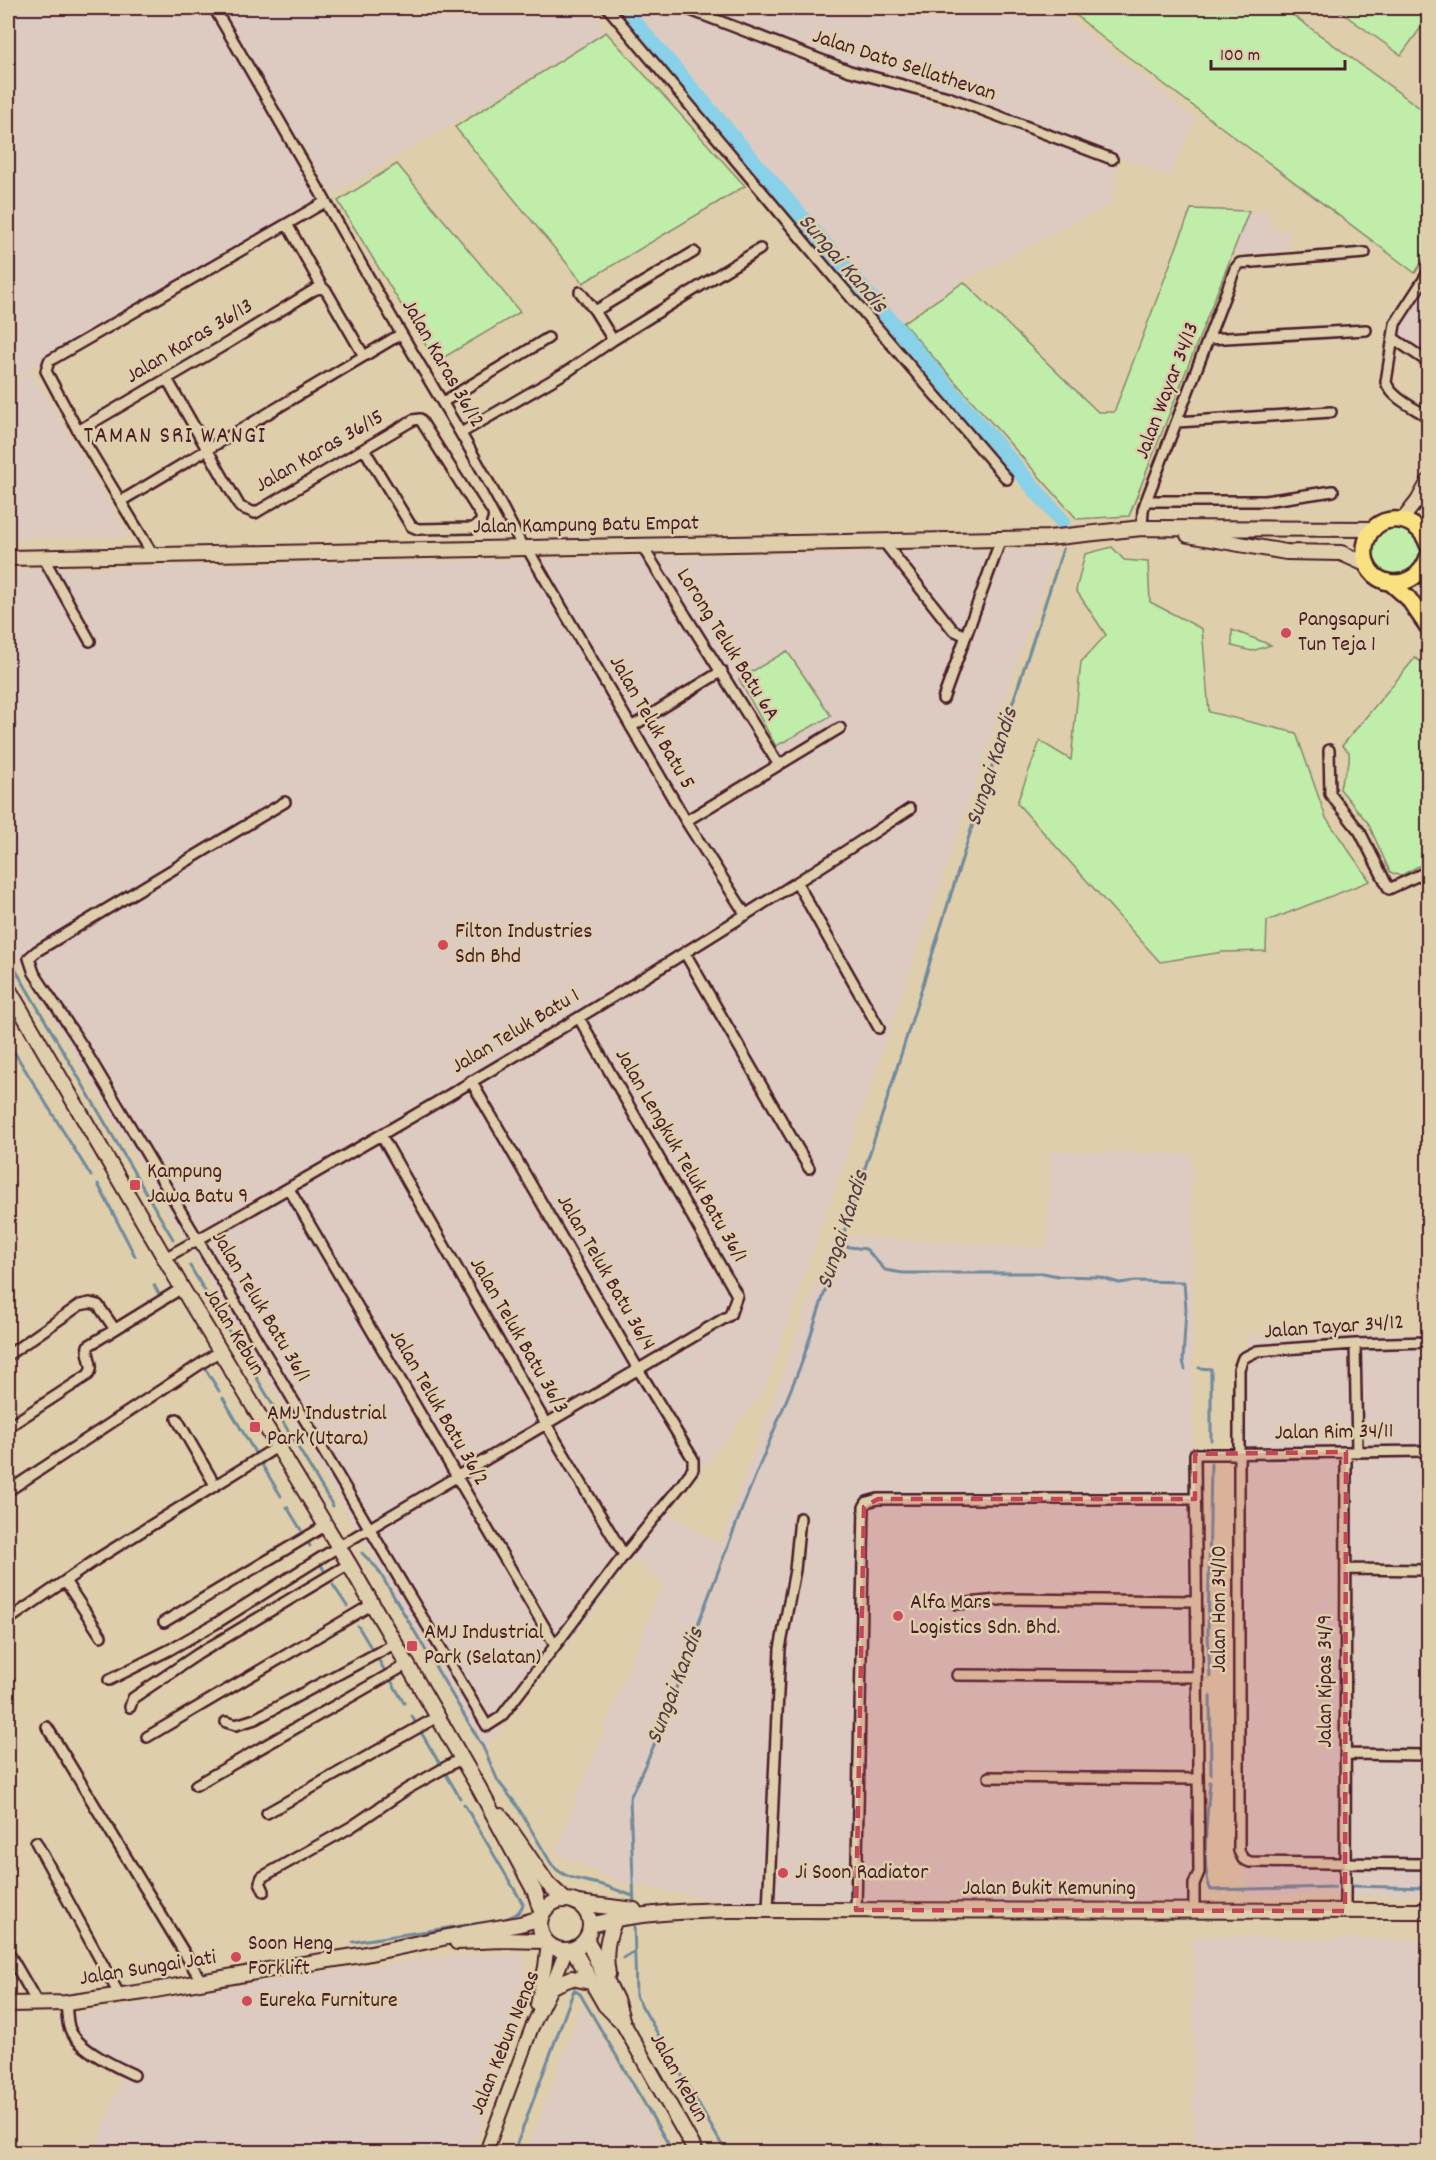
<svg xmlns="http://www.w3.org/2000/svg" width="1436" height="2160" viewBox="0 0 1436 2160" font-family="Dekko,sans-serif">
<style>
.built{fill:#ddcac0}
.green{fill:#c0edaa;stroke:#85866a;stroke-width:1.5}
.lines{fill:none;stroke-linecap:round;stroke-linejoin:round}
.stream{stroke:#6f8a9d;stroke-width:3}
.river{stroke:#88d1e9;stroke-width:16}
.minor-casing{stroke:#4a1f2b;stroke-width:14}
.tertiary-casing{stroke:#4a1f2b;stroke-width:16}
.secondary-casing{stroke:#4a1f2b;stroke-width:18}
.primary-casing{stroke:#4a1f2b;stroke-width:20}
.minor{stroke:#dfceab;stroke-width:9}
.tertiary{stroke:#dfceab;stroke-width:12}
.secondary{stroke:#dfceab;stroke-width:14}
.primary{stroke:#f9e181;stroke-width:15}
.marked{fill:#c44556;fill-opacity:0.2;stroke:#c44556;stroke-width:4.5;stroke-dasharray:12 8;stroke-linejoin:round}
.poi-dot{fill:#d1495b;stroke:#dfceab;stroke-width:2}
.labels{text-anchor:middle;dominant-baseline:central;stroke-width:5;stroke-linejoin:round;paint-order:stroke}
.street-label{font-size:22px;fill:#4a1f2b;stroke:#dfceab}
.poi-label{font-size:22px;fill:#4a1f2b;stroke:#dfceab;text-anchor:start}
.water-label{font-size:24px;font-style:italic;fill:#533a48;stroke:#dfceab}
.neighbourhood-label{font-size:24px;letter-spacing:1.5px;fill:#4a1f2b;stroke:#dfceab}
</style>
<rect width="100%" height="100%" fill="#dfceab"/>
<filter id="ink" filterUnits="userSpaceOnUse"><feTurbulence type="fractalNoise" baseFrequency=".0167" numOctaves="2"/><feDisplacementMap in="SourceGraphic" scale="12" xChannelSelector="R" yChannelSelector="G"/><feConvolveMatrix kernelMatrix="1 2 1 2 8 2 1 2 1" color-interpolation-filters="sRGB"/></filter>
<g filter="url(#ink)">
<path class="built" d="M8 8H209L321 201 8 383Z
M218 8H590L606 32 332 195 299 139 295 141Z
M626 8H678L782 50 1117 167 1112 203 963 281 898 323Z
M698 8H1056L1195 119 1170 176 932 85 857 66Z
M1249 211H1269V230H1289V251L1233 254Z
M1428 279V359L1396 336 1399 326Z
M32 372 130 537 8 539V386Z
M1057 549 765 1389 669 1512 720 1546 832 1235 1046 1248 1050 1151 1192 1154 1195 1871 1191 1905 737 1904 620 1883 555 1853 663 1583 633 1559 486 1748 8 942V570Z
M1428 1333V1896H1245L1246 1335Z
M1193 1936 1428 1940V2152H1193Z
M523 1954 526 1969 513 2046 472 2152H94L122 2079 66 2037 59 2018 298 1975 457 1955Z
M582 2004 669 2152H526Z"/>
<path class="green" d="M1068 8H1283L1428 114V253L1415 273 1099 35Z
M1335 8H1428V18L1401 55Z
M606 32 745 186 583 283 455 127Z
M397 164 520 312 436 362 338 201Z
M1191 209 1249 211 1129 516 1077 519 903 323 964 282 1098 412H1114Z
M1383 527H1407L1422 545C1426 576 1381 589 1372 560 1370 554 1371 547 1372 541Z
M1112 547 1124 560 1148 562 1150 602 1202 629 1209 712 1296 733 1326 818 1370 881 1267 921 1266 951 1223 952 1160 962 1017 803 1040 741 1071 760 1081 662 1106 635 1076 590 1085 554Z
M1232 630 1271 645 1252 651 1232 646Z
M787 651 831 716 776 746 739 679Z
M1415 658 1428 666V861L1400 876 1390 872 1368 823 1340 789C1342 771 1351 771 1349 752L1342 746Z"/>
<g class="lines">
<path class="stream" d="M11 962 173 1239
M8 1042 91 1176
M98 1184 135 1256
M841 1246 866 1249 885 1270 903 1273H1043L1058 1276 1099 1277 1119 1283 1135 1281 1184 1282 1186 1309 1183 1361 1185 1369
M190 1266 333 1506
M154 1285 161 1298
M1199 1368 1211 1369V1440
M206 1370 219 1391
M223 1398 257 1456
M259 1460 281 1496
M287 1507 301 1530
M308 1542 310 1546
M362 1553 377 1568 483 1747 498 1781 516 1804 552 1865C566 1881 587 1880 606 1886 615 1889 624 1893 633 1896
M320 1563 326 1574
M333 1585 347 1606
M358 1626 373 1651
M377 1657 386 1673
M389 1677 404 1703
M1210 1677 1208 1634 1211 1464
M1210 1696 1211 1774
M412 1716 415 1722
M422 1734 441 1766
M444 1771 460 1798
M1210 1782C1208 1808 1200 1869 1211 1890L1335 1887
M1352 1886 1428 1888
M634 1906 630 1798 666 1719 690 1645 745 1501 802 1362 886 1103 971 830 1063 549
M634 1920 636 1996 726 2152
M353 1942 501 1920C511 1917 520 1915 523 1904L464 1804
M623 1958 635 1951
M514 2152 574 1990 580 1994 673 2152"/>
<path class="river" d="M622 8 1062 521"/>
<g class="minor-casing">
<path id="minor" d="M214 8C273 108 330 210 388 311 434 390 483 466 523 548
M608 8 837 281 1007 479
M685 8 850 71 948 97 1112 159
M287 224 322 287 327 292 364 356
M1428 273 1395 324 1386 382C1391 398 1415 408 1428 417
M580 292 595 311 613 340
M595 311 694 252
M1393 338 1428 362
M1208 339 1366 330
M167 379 240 507 255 513 413 420 420 419 482 517 480 523 473 528 418 529 411 526 364 449
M443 402 548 338
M1177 422 1331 412
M78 431 226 344 314 290 322 287
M461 433 568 371 613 340 760 249
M121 501 401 334
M1146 501H1265L1333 491
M1142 528 1143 510 1146 501 1235 269 1240 263 1365 253
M883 541 953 630 966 636
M642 546 779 765
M527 548 686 821 746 915
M153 555 78 431 46 371 49 361 325 202
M43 557 90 641
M943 699 1001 539
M631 727 722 671
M1329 750 1330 794 1360 832 1389 889 1428 871
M285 802 37 951 29 958 34 973 83 1047 487 1726 501 1717 624 1555 682 1484 693 1469V1459L638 1369 471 1081
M686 821 840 728
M797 883 879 1028
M685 953 809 1168
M381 1135 546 1424 624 1555
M289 1189 555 1645
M165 1258C419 1116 668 968 910 809
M1428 1342 1355 1344 1257 1351 1243 1358 1239 1369V1851L1243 1859 1250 1862 1428 1864
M1355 1344 1357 1452
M8 1355 80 1305 90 1303 98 1305 114 1328
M177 1419 215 1485
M8 1427 88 1375C96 1366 86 1357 88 1346L182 1288
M8 1491 220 1351
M1346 1569 1428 1570
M65 1581 101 1636
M957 1604 1008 1599 1196 1601
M8 1620 97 1559 277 1447
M164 1622 325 1526
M957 1675 1197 1677
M109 1680 169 1650 215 1624 338 1547 730 1315 737 1295 579 1018
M130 1707 133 1698 198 1654 349 1564
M226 1722 236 1725 255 1719 394 1644
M47 1727 202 1982
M147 1737 371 1605
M1346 1754 1428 1755
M989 1777 1198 1779
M196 1785 406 1665
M267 1813 437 1717
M36 1842 120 1996
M264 1891 260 1882 262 1877 351 1827 407 1789 462 1758
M768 1910 780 1649 795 1570 800 1518
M856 1910 864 1507 867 1502 878 1499H1195
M1194 1911V1884L1199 1872 1195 1454 1428 1451
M1345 1911 1346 1452
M8 1952 38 2004
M66 2003C67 2011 67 2020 69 2027 76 2049 115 2066 134 2075"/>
</g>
<g class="tertiary-casing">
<path id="tertiary" d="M1402 520 1417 501 1428 481
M537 2005 545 1967 548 1943
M486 2152 532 2027 552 1986 566 1950"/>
</g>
<g class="secondary-casing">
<path id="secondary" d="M1188 535 1286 552 1341 553 1368 565
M8 558 1048 538 1142 528 1374 529
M8 988 182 1288 349 1564 479 1788 535 1892 542 1914
M501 1816 547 1883 565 1900
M540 1925a25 25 0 1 1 50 0a25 25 0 1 1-50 0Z
M578 1903 634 1910
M590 1925C636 1913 683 1911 730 1910L1428 1911
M586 1938 617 2002 623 2023 696 2152
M457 1942 502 1940 545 1941
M573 1949 605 2005 622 2022
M608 1974C604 1953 607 1937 616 1918
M552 1986 572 1978 590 1982
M8 2004 66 2003 144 1992 284 1967 361 1955 462 1934 520 1924 541 1918"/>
</g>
<g class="primary-casing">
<path id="primary" d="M1428 545C1417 511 1370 511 1365 547 1360 588 1415 597 1428 557
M1391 583 1408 598 1428 627"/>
</g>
<use href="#minor" class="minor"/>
<use href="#tertiary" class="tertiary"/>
<use href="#secondary" class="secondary"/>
<use href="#primary" class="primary"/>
</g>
</g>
<path class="marked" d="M1346 1452 1345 1911 856 1910 864 1507 878 1499H1195V1454Z"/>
<g class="poi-dot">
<circle cx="1286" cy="633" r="6"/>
<circle cx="443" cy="945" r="6"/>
<rect x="129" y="1179" width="12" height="12" rx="3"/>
<rect x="249" y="1421" width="12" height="12" rx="3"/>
<circle cx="898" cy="1616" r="6"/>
<rect x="406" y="1640" width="12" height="12" rx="3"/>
<circle cx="783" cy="1873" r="6"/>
<circle cx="236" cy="1957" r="6"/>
<circle cx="247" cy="2001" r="6"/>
</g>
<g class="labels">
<g class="street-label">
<text transform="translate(904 66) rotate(18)">Jalan Dato Sellathevan</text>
<text transform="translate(190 342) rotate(-31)">Jalan Karas 36/13</text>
<text transform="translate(442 364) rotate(60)">Jalan Karas 36/12</text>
<text transform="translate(1168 391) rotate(-69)">Jalan Wayar 34/13</text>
<text transform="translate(320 452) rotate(-30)">Jalan Karas 36/15</text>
<text transform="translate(586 526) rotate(-1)">Jalan Kampung Batu Empat</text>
<text transform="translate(727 645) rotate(58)">Lorong Teluk Batu 6A</text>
<text transform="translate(651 723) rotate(60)">Jalan Teluk Batu 5</text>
<text transform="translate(516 1032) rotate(-31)">Jalan Teluk Batu 1</text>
<text transform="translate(680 1156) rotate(60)">Jalan Lengkuk Teluk Batu 36/1</text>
<text transform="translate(605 1273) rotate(60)">Jalan Teluk Batu 36/4</text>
<text transform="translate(260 1307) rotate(59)">Jalan Teluk Batu 36/1</text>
<text transform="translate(1334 1328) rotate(-4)">Jalan Tayar 34/12</text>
<text transform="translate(233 1332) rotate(59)">Jalan Kebun</text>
<text transform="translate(518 1336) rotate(60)">Jalan Teluk Batu 36/3</text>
<text transform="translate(438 1408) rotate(60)">Jalan Teluk Batu 36/2</text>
<text transform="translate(1334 1433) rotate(-1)">Jalan Rim 34/11</text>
<text transform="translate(1220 1609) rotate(-90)">Jalan Hon 34/10</text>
<text transform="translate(1326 1681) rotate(-90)">Jalan Kipas 34/9</text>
<text x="1049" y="1889">Jalan Bukit Kemuning</text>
<text transform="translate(148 1969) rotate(-9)">Jalan Sungai Jati</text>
<text transform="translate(506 2043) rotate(-68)">Jalan Kebun Nenas</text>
<text transform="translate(678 2078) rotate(61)">Jalan Kebun</text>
</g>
<g class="poi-label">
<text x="1298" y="620">Pangsapuri<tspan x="1298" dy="25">Tun Teja 1</tspan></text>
<text x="455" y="932">Filton Industries<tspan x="455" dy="25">Sdn Bhd</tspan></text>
<text x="147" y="1172">Kampung<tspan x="147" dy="25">Jawa Batu 9</tspan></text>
<text x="267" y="1414">AMJ Industrial<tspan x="267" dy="25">Park (Utara)</tspan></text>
<text x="910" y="1603">Alfa Mars<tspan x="910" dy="25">Logistics Sdn. Bhd.</tspan></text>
<text x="424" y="1633">AMJ Industrial<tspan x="424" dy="25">Park (Selatan)</tspan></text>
<text x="795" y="1873">Ji Soon Radiator</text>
<text x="248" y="1944">Soon Heng<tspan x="248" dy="25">Forklift</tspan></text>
<text x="259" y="2001">Eureka Furniture</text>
</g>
<g class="water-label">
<text transform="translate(842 264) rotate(49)">Sungai Kandis</text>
<text transform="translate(993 767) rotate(-72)">Sungai Kandis</text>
<text transform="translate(844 1230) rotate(-72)">Sungai Kandis</text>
<text transform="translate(676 1686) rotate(-69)">Sungai Kandis</text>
</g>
<g class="neighbourhood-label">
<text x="175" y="437">TAMAN SRI WANGI</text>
</g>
</g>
<rect width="1436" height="2160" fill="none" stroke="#dfceab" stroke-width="30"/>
<rect x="15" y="15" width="1406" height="2130" fill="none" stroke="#4a1f2b" stroke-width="2" filter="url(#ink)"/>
<path d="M1211 60v9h134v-9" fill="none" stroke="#4a1f2b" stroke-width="3"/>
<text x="1220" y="60" font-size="18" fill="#4a1f2b" stroke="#dfceab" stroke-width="4.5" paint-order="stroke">100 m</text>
</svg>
